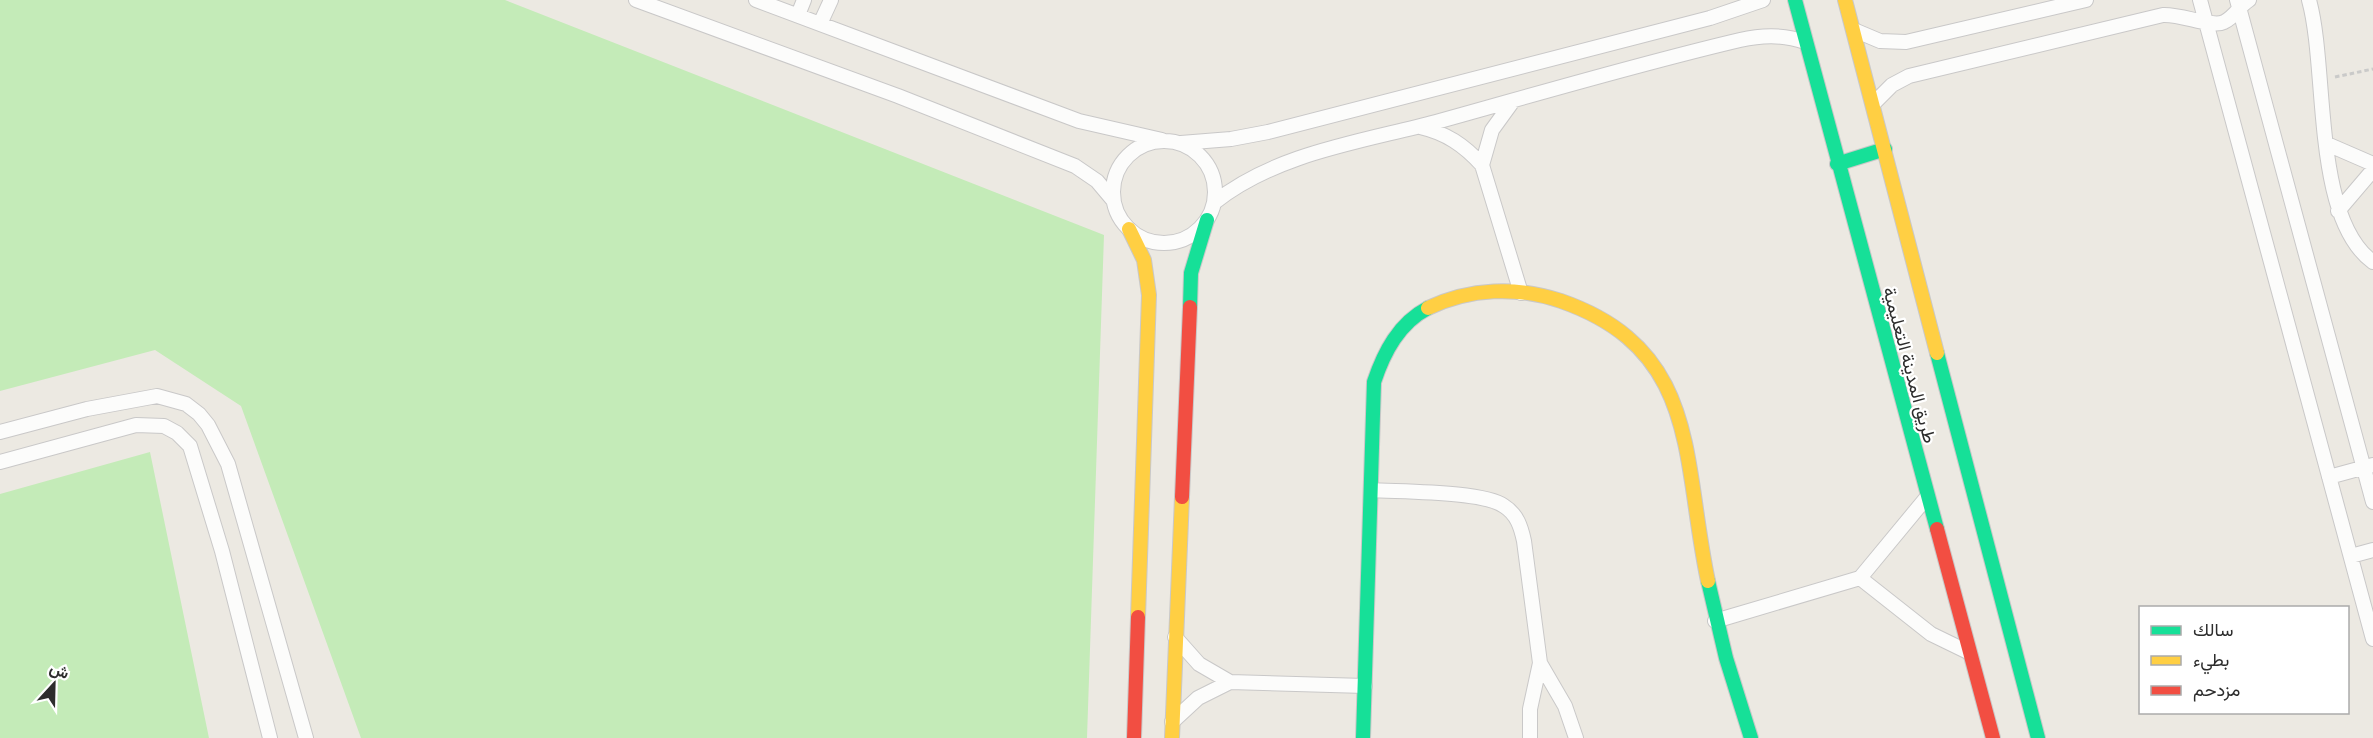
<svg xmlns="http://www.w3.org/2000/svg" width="2373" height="738" viewBox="0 0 2373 738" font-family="'PT Sans Narrow',Vazirmatn,sans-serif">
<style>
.green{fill:#c4ebb8}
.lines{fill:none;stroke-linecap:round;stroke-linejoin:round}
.street-casing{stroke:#c9c8c8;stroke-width:16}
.fast-casing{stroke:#c9c8c8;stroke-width:16}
.slow-casing{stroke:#c9c8c8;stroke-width:16}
.jam-casing{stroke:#c9c8c8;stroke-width:16}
.path{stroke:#cacac9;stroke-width:3;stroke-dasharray:4.5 3;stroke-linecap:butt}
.street{stroke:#fcfcfb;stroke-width:14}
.fast{stroke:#16e098;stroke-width:14}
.slow{stroke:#ffcf43;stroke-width:14}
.jam{stroke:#f24e42;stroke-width:14}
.labels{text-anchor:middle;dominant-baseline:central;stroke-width:4.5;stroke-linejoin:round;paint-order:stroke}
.street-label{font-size:18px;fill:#2d2d2d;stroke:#fff}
</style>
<rect width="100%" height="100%" fill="#ece9e2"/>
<path class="green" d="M0 0H505L1104 235 1087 738H361L241 406 155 350 0 391Z
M150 452 209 738H0V494Z"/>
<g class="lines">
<g class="street-casing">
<path id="street" d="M636 0 898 96 1075 166 1097 181 1113 200
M756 0 1079 121 1162 140
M2200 0 2373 639
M2237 0 2373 502
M2309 0C2328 68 2312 218 2373 262
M798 15 804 0
M820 24 831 0
M1854 30 1880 41 1906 42 2086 0
M1874 103 1892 85 1909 76 2163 15C2182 14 2212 28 2224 22 2235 17 2239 6 2249 0
M1420 127C1446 133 1464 145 1482 165L1521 293
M1113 192a51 51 0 1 1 102 0a51 51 0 1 1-102 0Z
M1181 143 1231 139 1268 132 1710 18 1763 0
M2327 144 2373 164
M1482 165 1492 130 1513 101
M1215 202C1277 153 1361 142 1436 122 1537 94 1638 64 1740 40 1762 35 1783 34 1805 42
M2338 211 2373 170
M0 432 87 409 157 396 186 404 199 414 208 425 228 464 306 738
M0 462 136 425 164 426 177 433 190 446 222 551 270 738
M2329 477 2373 465
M1371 490C1400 492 1483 491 1504 506 1517 514 1521 527 1524 541L1540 663
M1927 497 1860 578 1931 634 1968 652
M2351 556 2373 550
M1715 621 1860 578
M1175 637 1199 664 1230 682 1365 686
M1172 722 1198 698 1230 682
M1530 738V709L1540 663 1565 706 1576 738"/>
</g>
<g class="fast-casing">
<path id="fast" d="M1795 0 1937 529
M1837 164 1885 149
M1190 307 1191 273 1207 220
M1937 353 2038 738
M1708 581 1726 658 1751 738
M1363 738 1374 382C1384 352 1399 323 1428 308"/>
</g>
<g class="slow-casing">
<path id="slow" d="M1845 0 1937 353
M1129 229 1144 260 1149 295 1138 617
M1428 308C1470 288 1517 286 1561 301 1701 350 1682 460 1708 581
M1172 738 1182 497"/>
</g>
<g class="jam-casing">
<path id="jam" d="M1182 497 1190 307
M1937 529 1993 738
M1134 738 1138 617"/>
</g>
<path class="path" d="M2335 77 2373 69"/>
<use href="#street" class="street"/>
<use href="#fast" class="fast"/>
<use href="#slow" class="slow"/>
<use href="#jam" class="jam"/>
</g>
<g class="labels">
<g class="street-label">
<text transform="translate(1910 365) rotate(75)">طريق المدينة التعليمية</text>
</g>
</g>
<rect x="2139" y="606" width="210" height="108" fill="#ffffff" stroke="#ababab" stroke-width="1.5"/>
<rect x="2151" y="626" width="30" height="9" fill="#16e098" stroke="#ababab" stroke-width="1.5"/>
<text x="2193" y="636" font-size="18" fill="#2d2d2d">سالك</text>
<rect x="2151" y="656" width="30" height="9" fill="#ffcf43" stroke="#ababab" stroke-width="1.5"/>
<text x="2193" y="666" font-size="18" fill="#2d2d2d">بطيء</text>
<rect x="2151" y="686" width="30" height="9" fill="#f24e42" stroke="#ababab" stroke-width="1.5"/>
<text x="2193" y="696" font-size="18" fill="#2d2d2d">مزدحم</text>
<g transform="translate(54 684) rotate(22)" stroke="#ffffff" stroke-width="4.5" paint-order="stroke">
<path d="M0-4.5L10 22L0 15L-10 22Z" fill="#2d2d2d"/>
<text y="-9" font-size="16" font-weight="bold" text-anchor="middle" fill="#2d2d2d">ش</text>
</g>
</svg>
